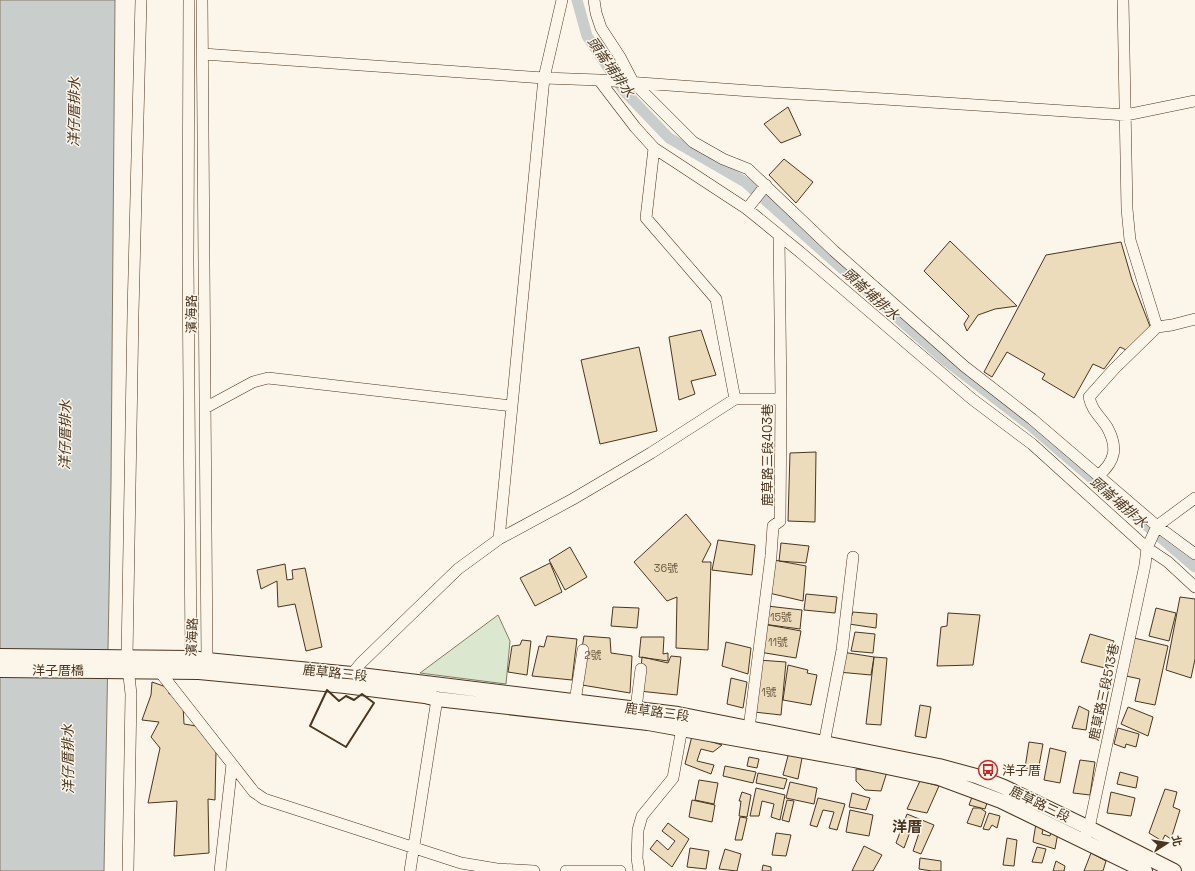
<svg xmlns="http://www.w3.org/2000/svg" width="1195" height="871" viewBox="0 0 1195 871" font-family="'Space Grotesk','Noto Sans TC',sans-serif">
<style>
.green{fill:#dce7d0;stroke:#887966}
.water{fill:#c9cecd;stroke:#887966}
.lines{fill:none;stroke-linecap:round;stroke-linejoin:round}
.canal{stroke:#c9cecd;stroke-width:11}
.building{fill:#ecdcbc;stroke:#4a3520}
.minor-casing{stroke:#4a3520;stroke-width:12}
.major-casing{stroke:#4a3520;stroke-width:16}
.minor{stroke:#fbf6e9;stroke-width:11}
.major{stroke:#fbf6e9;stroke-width:14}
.wall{stroke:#4a3520;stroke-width:2}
.labels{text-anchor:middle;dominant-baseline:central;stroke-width:3;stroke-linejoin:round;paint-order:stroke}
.number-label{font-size:11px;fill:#725f47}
.street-label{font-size:13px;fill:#4a3520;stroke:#fbf6e9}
.poi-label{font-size:13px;fill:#4a3520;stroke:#fbf6e9;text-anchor:start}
.water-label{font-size:14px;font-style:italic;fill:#4a3520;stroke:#fbf6e9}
.quarter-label{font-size:15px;font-weight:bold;fill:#4a3520;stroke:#fbf6e9}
</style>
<rect width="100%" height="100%" fill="#fbf6e9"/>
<path class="green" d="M498 615 510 641 506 684 420 673Z"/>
<path class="water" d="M0 0H115L111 483 104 871H0Z"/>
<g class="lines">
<path class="canal" d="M577 0 587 36 624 91 669 138 745 182 945 360 1031 426 1195 567"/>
</g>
<path class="building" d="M788 107 801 135 781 143 764 124Z
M784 159 813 182 796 203 769 175Z
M950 241 1017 306 995 309 978 315 967 331 964 324 969 316 924 271Z
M1121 242 1132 280 1151 329 1126 350 1120 347 1104 369 1093 364 1074 398 1042 379 1045 374 1007 352 992 377 984 372 1046 255Z
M701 330 716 375 691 381 695 394 679 400 669 337Z
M639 347 657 431 600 444 581 360Z
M816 452 815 522 788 521 790 453Z
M686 514 711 544 702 562H711L708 650 676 648 677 597 667 601 634 562Z
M718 540 755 545 752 575 712 570Z
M781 543 809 546 806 563 779 561Z
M570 547 587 577 565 590 549 560Z
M774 560 806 566 803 601 769 593Z
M550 563 562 592 535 606 520 578Z
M285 564 287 580 293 579 292 570 305 568 322 647 306 651 295 604 278 607 277 581 261 589 257 570Z
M806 594 837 597 835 613 804 610Z
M1180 597 1195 599V659L1191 678 1166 670Z
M767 606 802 610 800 629 763 624Z
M613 607 639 608 637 628 611 626Z
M1156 608 1176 613 1169 641 1149 636Z
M853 612 877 614 876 628 849 624Z
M948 613 980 615 973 665 937 666 941 627 947 626Z
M763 624 801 631 796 658 759 652Z
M855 632 875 634 873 653 851 651Z
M1090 634 1114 641 1105 668 1081 662Z
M547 636 577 639 572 680 532 676 539 646 544 647Z
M584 636 610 638 611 653 632 656 630 693 576 684Z
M641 637H664L663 654 668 653V661L639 657Z
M1134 638 1168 646 1155 705 1135 701 1140 679 1126 676Z
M522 640 531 641 527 675 508 672 512 646 520 645Z
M726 642 751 648 748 674 722 666Z
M842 652 874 657 871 675 838 672Z
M671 656 681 657 677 695 639 691 642 657 668 663Z
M874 657 887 658 881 725 866 724Z
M758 660 786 662 781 715 754 712Z
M788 665 808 670 807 673 817 675 811 705 783 700Z
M731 678 747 682 743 708 727 704Z
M152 682 169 688V694L174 693 183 705 184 724 196 726 216 751 215 800 208 799 209 853 174 856 177 801 148 803 160 748 151 737 159 722 142 720 151 695Z
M920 705 931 707 926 738 915 736Z
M1079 706 1089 711 1086 730 1072 728Z
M1128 707 1153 717 1148 736 1121 724Z
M1118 728 1139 734 1136 747 1126 744 1125 748 1114 744Z
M692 736 722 745 713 752 701 749 697 761 714 765 711 774 685 764Z
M1029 742 1043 744 1038 771 1025 768Z
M1050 748 1066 752 1060 783 1044 780Z
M789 752 803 753 798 779 783 775Z
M749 757 759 759 757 768 747 766Z
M1080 760 1095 762 1090 795 1073 793Z
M725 766 756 772 753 783 723 776Z
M856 769 887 772 881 791 865 790 856 781Z
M1120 772 1138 777 1136 788 1117 784Z
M758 773 787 779 784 789 756 783Z
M699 780 718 783 714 804 695 800Z
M920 781 939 786 927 813 907 809Z
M790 782 817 788 814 804 786 798Z
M756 788 785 795 780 820 771 817 774 804 762 801 759 816H750Z
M1165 789 1177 792 1173 807 1180 810 1171 839 1165 835 1162 841 1149 833Z
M742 792 751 795 747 817 739 816 741 801H739Z
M1111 792 1135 798 1131 816 1107 813Z
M852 793 870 798 866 810 849 807Z
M972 797 987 803 985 809 969 805Z
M818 798 845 804 837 830 829 828 834 812 823 810 817 827 810 825Z
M692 800 715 805 712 822 689 817Z
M787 800 794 801 789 822 782 820Z
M973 808H980L986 812 981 827 967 823Z
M850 810 873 815 869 836 846 832Z
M989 813 1000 816 997 828 992 825 989 830 983 829Z
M907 814 934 825 921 854 913 851 919 833 910 832 904 848 896 843Z
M740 817 747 818 742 840H735Z
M1037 817 1045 821 1042 834 1050 836 1052 825 1059 827 1055 849 1033 842Z
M668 823 689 839 672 867 650 849 657 840 668 850 675 841 662 831Z
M776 833 791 835 786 856 772 855Z
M1007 838 1017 840 1014 866 1003 865Z
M864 846 882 855 873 871H852Z
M1037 847 1046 849 1042 863 1032 862Z
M690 848 709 851 706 869 687 867Z
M725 849 741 854 737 871 719 869Z
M1091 853 1106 861 1103 871H1084Z
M920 858 941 861V871H932L919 869Z
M1056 861 1065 866 1064 871H1053Z
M763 865 771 867V871H762Z"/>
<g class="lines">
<g class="minor-casing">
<path id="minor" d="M189 0 188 260 191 658 199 672 207 660 202 0
M594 0 596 13 601 28 620 57 633 82 693 142 723 159 748 169 834 251 964 366 1032 419 1157 526 1195 554
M1123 0 1127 209 1130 240 1157 327
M203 54 544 78 599 80 751 91 884 99 1126 115 1195 101
M599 80 635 127 654 148 747 209 800 252 972 399 1032 444 1147 548 1168 562 1195 587
M654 148 646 218 716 299 735 399
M747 209 766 185
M205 408 253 382 268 378 512 406
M1098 476C1116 461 1118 447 1107 427 1100 416 1092 411 1089 397L1114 369 1157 327 1172 325 1195 319
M499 539 544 78 562 0
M160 672 254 792 264 799 461 863 497 869 534 871
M352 674 361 663 458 569 499 539 573 499 651 453 735 399H781
M574 708 583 650
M635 716 641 669
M748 736 771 556 773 526 780 521 781 399 779 236
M824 744 842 650 853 557
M1086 835 1089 828 1145 565 1147 548 1157 526 1195 498
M128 871 131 694 127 658 133 313 141 0
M220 871 232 764
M410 871 437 699
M566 871H620
M639 871 637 858 638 830 642 816 673 778 682 728"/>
</g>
<g class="major-casing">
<path id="major" d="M0 656 191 658 207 660 352 674 678 714 939 766 976 776 1004 787 1089 828 1174 871
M0 670 199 672 345 686 425 696 437 699 648 723 854 760 939 778 1001 801 1145 871"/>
</g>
<use href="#minor" class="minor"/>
<use href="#major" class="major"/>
<path class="wall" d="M327 690 339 701 346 696 354 700 362 694 374 703 346 747 310 726Z"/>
</g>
<defs>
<g id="bus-ring" transform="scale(1)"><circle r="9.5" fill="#fbf6e9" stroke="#c62828" stroke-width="1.5"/><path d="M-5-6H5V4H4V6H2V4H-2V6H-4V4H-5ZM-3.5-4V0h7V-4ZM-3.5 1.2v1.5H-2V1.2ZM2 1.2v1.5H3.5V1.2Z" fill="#c62828"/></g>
</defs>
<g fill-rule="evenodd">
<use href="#bus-ring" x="988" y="770"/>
</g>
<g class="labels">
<g class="number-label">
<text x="666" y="568">36號</text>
<text x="781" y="617">15號</text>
<text x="778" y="642">11號</text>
<text x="593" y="655">2號</text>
<text x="769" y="692">1號</text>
</g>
<g class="street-label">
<text transform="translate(191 314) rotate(-90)">濱海路</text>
<text transform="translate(767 455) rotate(-90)">鹿草路三段403巷</text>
<text transform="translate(192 637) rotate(-88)">濱海路</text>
<text x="58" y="670">洋子厝橋</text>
<text transform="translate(335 673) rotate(6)">鹿草路三段</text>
<text transform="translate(1104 692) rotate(-78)">鹿草路三段513巷</text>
<text transform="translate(657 712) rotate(8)">鹿草路三段</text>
<text transform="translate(1040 804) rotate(26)">鹿草路三段</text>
</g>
<g class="poi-label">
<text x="1002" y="770">洋子厝</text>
</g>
<g class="water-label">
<text transform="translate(611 67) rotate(55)">頭崙埔排水</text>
<text transform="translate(74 112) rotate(-89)">洋仔厝排水</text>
<text transform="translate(871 294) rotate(42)">頭崙埔排水</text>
<text transform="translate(65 435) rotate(-89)">洋仔厝排水</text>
<text transform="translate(1119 502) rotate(41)">頭崙埔排水</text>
<text transform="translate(68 759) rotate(-91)">洋仔厝排水</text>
</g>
<g class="quarter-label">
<text x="907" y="826">洋厝</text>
</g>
</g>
<g transform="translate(1167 843) rotate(78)" stroke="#fbf6e9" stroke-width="3" paint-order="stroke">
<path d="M0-3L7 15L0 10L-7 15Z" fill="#4a3520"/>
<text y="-6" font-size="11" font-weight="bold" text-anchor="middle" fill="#4a3520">北</text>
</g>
</svg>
